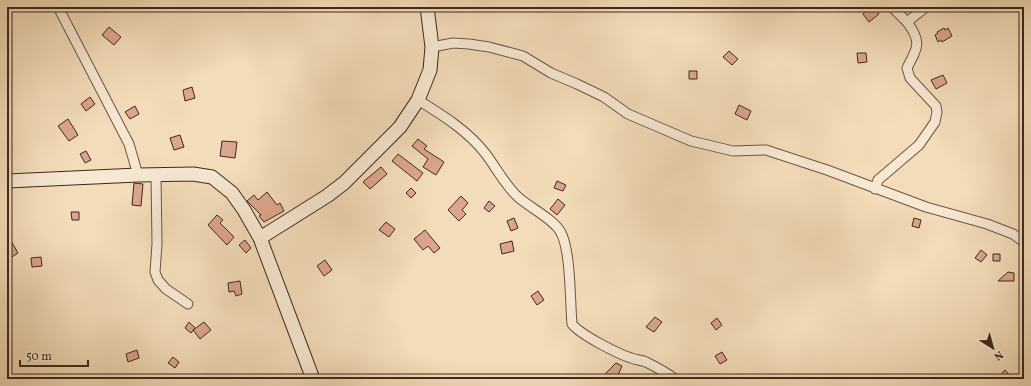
<svg xmlns="http://www.w3.org/2000/svg" width="1031" height="386" viewBox="0 0 1031 386" font-family="Vollkorn,serif">
<style>
.building{fill:#dca58d;stroke:#40281a}
.lines{fill:none;stroke-linecap:round;stroke-linejoin:round}
.street-casing{stroke:#6d5542;stroke-width:11}
.secondary-casing{stroke:#40281a;stroke-width:15}
.street{stroke:#f7e8d2;stroke-width:9}
.secondary{stroke:#f7e8d2;stroke-width:13}
</style>
<rect width="100%" height="100%" fill="#f3dcb9"/>
<filter id="stains"><feTurbulence type="fractalNoise" baseFrequency=".005" numOctaves="4"/><feColorMatrix values="0 0 0 0 .2 0 0 0 0 .09 0 0 0 0 .02 0 0 0 .5 -.17"/></filter>
<radialGradient id="worn" r=".72"><stop offset=".6" stop-color="#630" stop-opacity="0"/><stop offset="1" stop-color="#630" stop-opacity=".3"/></radialGradient>
<path class="building" d="M870 7H873L879 14 869 22 863 14Z
M109 27 121 37 114 45 102 35Z
M944 28 945 30 948 28 952 36 942 42 941 40 938 42 935 35 938 33 937 32Z
M729 51 738 59 732 65 723 57Z
M857 53H866L867 62 858 63Z
M689 71H697V79H689Z
M943 75 947 83 936 89 931 80Z
M192 87 195 98 185 101 183 90Z
M90 97 95 104 86 111 81 104Z
M739 105 751 111 747 120 735 114Z
M135 106 139 114 130 119 125 112Z
M68 119 78 135 69 141 58 126Z
M180 135 184 147 174 150 170 138Z
M418 139 427 146 424 149 444 162 436 175 423 167 428 159 412 146Z
M222 141 237 142 235 158 220 156Z
M86 151 91 160 85 163 80 154Z
M398 154 423 173 417 181 392 161Z
M381 167 387 174 370 189 363 182Z
M557 181 566 185 563 191 554 188Z
M134 183 143 184 141 206 132 205Z
M411 188 416 193 411 198 406 193Z
M267 192 277 205 280 203 284 211 264 222 259 216 261 215 247 201 254 195 258 200Z
M461 196 468 203 462 210 466 214 459 221 448 210Z
M558 199 565 205 557 215 550 209Z
M489 201 495 206 489 212 484 208Z
M71 212H79V220H72Z
M217 215 223 220 220 223 234 237 227 245 208 225Z
M514 218 518 228 511 231 507 221Z
M914 218 921 220 919 228 912 226Z
M386 222 395 229 389 237 379 230Z
M425 230 440 248 434 253 428 246 423 250 414 239Z
M7 234 18 253 7 260Z
M245 240 251 248 246 253 239 245Z
M512 241 514 251 502 254 500 244Z
M981 250 987 255 981 262 975 258Z
M993 254H1000V261H993Z
M41 257 42 266 32 267 31 258Z
M325 260 332 270 324 276 317 266Z
M1008 272 1014 273V281H998Z
M240 281 242 294 236 296 234 291 229 292 228 283Z
M538 291 544 300 537 305 531 296Z
M655 317 662 322 654 332 646 327Z
M717 318 722 325 716 330 711 323Z
M189 322 195 328 191 333 185 328Z
M204 322 211 330 200 339 193 330Z
M137 350 139 358 128 362 126 354Z
M722 352 727 360 720 364 715 356Z
M173 357 179 362 175 368 168 363Z
M616 363 622 366 619 373 613 379H610L605 374Z
M1005 370 1010 376 1007 379H996Z"/>
<g class="lines">
<g class="street-casing">
<path id="street" d="M58 7 129 144 138 175
M892 7 907 22
M432 47 453 43 469 44 489 47 523 56 551 73 577 84 604 97 628 114 691 141 733 151 766 150 827 170 926 207 987 224 1013 234 1024 242
M418 100C442 115 467 130 485 153 496 167 504 184 518 197 529 207 553 219 560 231 571 248 570 302 572 324 581 335 616 353 631 358 636 360 641 360 646 362 656 367 666 372 675 379
M156 175 157 244 155 272 158 280 166 289 188 304
M875 189 878 180 919 145 935 122 937 112 936 106 910 78 907 68C918 47 922 42 907 22L926 7"/>
</g>
<g class="secondary-casing">
<path id="secondary" d="M7 181 138 175 193 174 212 177 232 193 244 210 260 238 313 379
M260 238 327 196 344 183 400 127 418 100 430 70 432 47 427 7"/>
</g>
<use href="#street" class="street"/>
<use href="#secondary" class="secondary"/>
</g>
<rect width="1031" height="386" fill="none" stroke="#f3dcb9" stroke-width="24"/>
<rect x="8" y="8" width="1015" height="370" fill="none" stroke="#40281a" stroke-width="2"/>
<rect x="12" y="12" width="1007" height="362" fill="none" stroke="#40281a"/>
<g transform="translate(993 348) rotate(143)" stroke="#f7e8d2" stroke-width="3" paint-order="stroke">
<path d="M0-3L7 15L0 10L-7 15Z" fill="#40281a"/>
<text y="-6" font-size="11" font-weight="bold" text-anchor="middle" fill="#40281a">N</text>
</g>
<path d="M20 360v6h68v-6" fill="none" stroke="#40281a" stroke-width="2"/>
<text x="26" y="360" font-size="12" fill="#40281a" stroke="#f7e8d2" stroke-width="3" paint-order="stroke">50 m</text>
<rect width="100%" height="100%" filter="url(#stains)"/>
<rect width="100%" height="100%" fill="url(#worn)"/>
</svg>
